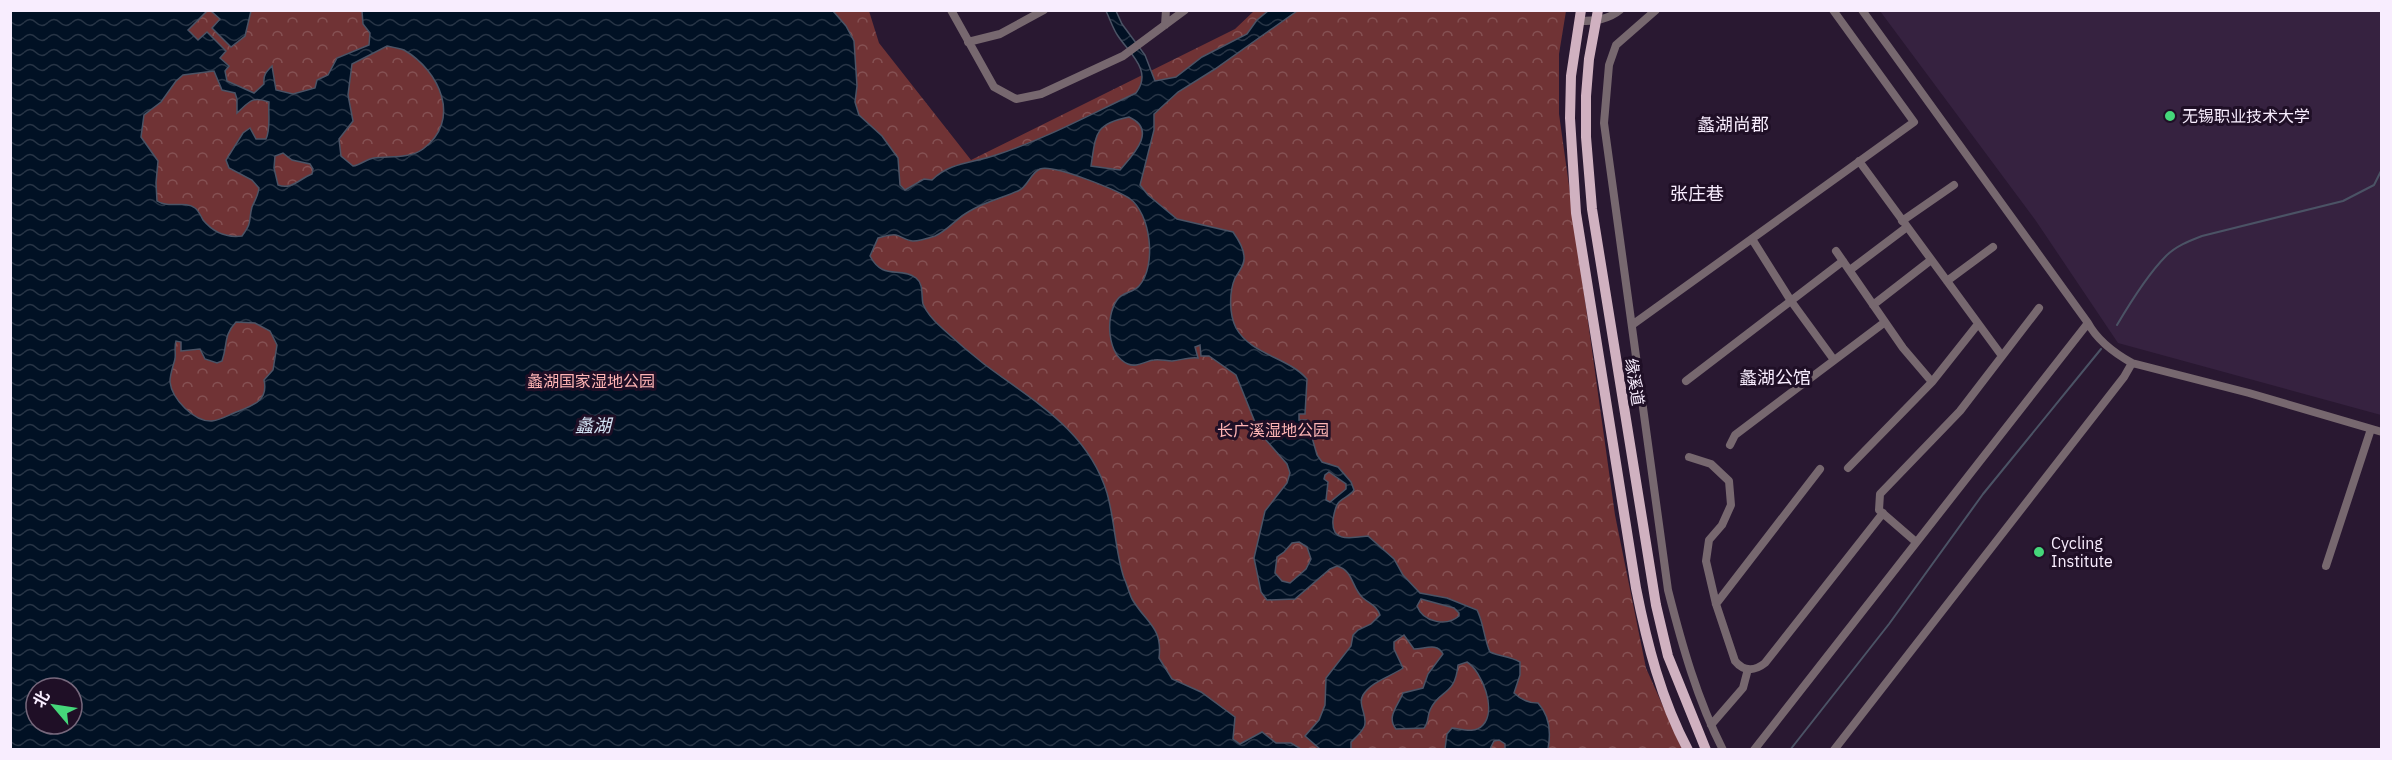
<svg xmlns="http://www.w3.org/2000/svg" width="2392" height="760" viewBox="0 0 2392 760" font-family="'IBM Plex Sans','Noto Sans SC',sans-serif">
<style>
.built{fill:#362240}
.park{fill:url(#park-crowns);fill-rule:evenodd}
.water{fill:url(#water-waves);stroke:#4b5365;stroke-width:1.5;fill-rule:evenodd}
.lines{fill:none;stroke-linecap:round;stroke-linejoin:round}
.stream{stroke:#4b5365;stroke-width:2}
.minor{stroke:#77686f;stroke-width:8}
.major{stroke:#d0b1c0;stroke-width:10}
.poi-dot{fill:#45d77a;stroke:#1f0f26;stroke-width:2}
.labels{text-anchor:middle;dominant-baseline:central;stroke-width:6;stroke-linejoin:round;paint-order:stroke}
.poi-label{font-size:16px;fill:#f8edfe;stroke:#1f0f26;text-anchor:start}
.park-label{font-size:16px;fill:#feb4b4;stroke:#1f0f26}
.street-label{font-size:16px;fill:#f8edfe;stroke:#1f0f26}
.neighbourhood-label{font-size:18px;fill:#f8edfe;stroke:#1f0f26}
.water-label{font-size:18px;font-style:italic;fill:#d4e4f5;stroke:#1f0f26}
</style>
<defs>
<pattern id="park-crowns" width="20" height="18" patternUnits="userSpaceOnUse" patternTransform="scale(1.5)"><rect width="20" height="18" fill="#703335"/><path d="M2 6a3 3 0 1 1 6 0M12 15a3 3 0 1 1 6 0" fill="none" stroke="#855153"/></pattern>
<pattern id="water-waves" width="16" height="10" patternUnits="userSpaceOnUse" patternTransform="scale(1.5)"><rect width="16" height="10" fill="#011124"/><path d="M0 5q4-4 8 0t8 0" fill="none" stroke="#273445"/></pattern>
</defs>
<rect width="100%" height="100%" fill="#291831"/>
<path class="built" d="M1880 11H2381V415L2118 343 2036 221Z"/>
<path class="park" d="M10 11H869L879 43 971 160 1235 29 1254 11H1566L1559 54V114L1615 515 1646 668 1682 749H11ZM36 688H72V724H36Z"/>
<path class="water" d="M10 11H207L188 30 198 40 207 32 226 51 220 58 229 66 225 71 227 81 254 93 264 84C263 75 266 72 272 66L276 90 293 94 315 88 317 80 328 75 337 58 369 45 370 33 363 24 362 11H833L846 26 854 41 857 86 855 102 859 115 882 136 898 158 900 185 905 190 924 179 932 180C950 162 973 163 996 155 1043 140 1091 114 1136 93 1153 71 1130 54 1118 36 1113 29 1110 19 1106 11H1116L1122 24 1145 55 1155 81 1176 77 1202 57 1247 34 1257 20 1268 11H1297L1215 69 1178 92 1154 114V130L1140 185 1148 195 1177 219 1233 232C1238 239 1244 248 1244 257 1245 265 1239 271 1235 278 1229 292 1229 314 1236 328 1251 355 1288 357 1307 379L1305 414H1299V420H1307L1317 455 1322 462 1338 467 1351 482 1354 490C1350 496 1344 497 1339 502 1335 506 1334 514 1333 520 1331 543 1351 538 1368 536L1394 559 1403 575 1420 593 1447 598 1477 610C1484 624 1484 639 1490 652 1501 657 1509 656 1520 662V675L1514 693C1521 700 1528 703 1538 703 1550 716 1551 733 1548 749H1505V744L1499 740 1494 741 1490 749H1445L1447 734 1452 728C1462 729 1475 734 1483 725 1497 710 1482 671 1467 662L1458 665C1455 697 1439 689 1430 710 1427 717 1429 722 1424 728L1396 729C1386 717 1398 706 1403 693L1423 688 1428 674 1443 654C1437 642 1425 649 1414 649L1404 635 1394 642V649L1403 668C1390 677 1372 681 1363 695 1357 705 1369 717 1364 727 1361 733 1355 738 1351 742V749H1320L1305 736 1319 720 1325 705 1326 678 1351 646 1353 635 1358 630 1371 624 1380 615C1377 606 1370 604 1363 598 1351 587 1354 571 1337 566L1330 569 1295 599 1267 600 1261 592 1254 558 1265 511 1287 483 1290 473 1287 464 1259 432 1236 375 1209 356H1201L1200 345 1195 347 1198 358C1188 357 1182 360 1172 361 1166 361 1160 359 1154 360 1145 361 1137 368 1128 364 1107 355 1105 317 1117 300 1122 292 1133 293 1139 286 1157 266 1151 213 1129 198 1116 190 1054 164 1040 169 1030 173 1028 187 1018 191 1002 198 984 202 968 212 957 218 947 231 935 236 929 238 919 241 913 241 907 241 901 236 896 235 890 234 883 237 878 238L870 256C883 281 900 266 916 278 924 284 921 296 923 304 927 314 935 322 943 329 956 341 970 353 984 364 1033 401 1088 430 1107 493 1115 521 1115 551 1124 578 1127 584 1129 593 1132 599 1146 623 1163 627 1159 658L1172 679 1201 692 1235 717 1233 739 1240 744 1262 732 1276 743H1291L1301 749H11ZM387 46C392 47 399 48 404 50 440 71 462 120 423 149 409 159 390 156 374 158 366 159 361 165 353 166L341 156 339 139 353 121 348 95 352 64ZM214 71 222 90 235 93 237 99V113C250 101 252 96 269 102 268 115 271 128 266 139H256L250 128 243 133 226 160 229 168 252 180 259 188C258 196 255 200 252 207 248 222 253 221 242 236 226 238 213 232 203 220 201 216 198 210 195 208 185 200 169 209 157 201L156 183 158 161 141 137 144 115 161 102 176 81 183 75ZM1129 117C1158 130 1133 155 1120 170L1091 166C1096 134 1094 124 1129 117ZM283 153 292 160 310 164 313 169 312 174C299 179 292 190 278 185L274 168 275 156ZM236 322 255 323 270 331 277 345 273 370 264 380C269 402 251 406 234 413 227 416 220 420 212 421 194 422 172 399 170 382 170 374 173 367 175 359 176 353 174 347 176 341L181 342V351L200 349 205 359 217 363 222 361C228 344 223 336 236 322ZM1329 472 1346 484V489L1330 502 1326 500 1328 482 1324 479 1325 475ZM1299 542 1307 547 1311 559 1306 569 1290 583 1282 581 1275 573 1277 557 1284 552 1292 543ZM1421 599 1454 608 1459 613V616C1446 627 1423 622 1417 606ZM36 688H72V724H36Z
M211 11H251L245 36 231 47 212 28 220 19Z"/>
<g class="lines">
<path class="stream" d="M2117 325C2130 303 2148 274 2166 256 2176 246 2189 241 2202 236L2343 201 2374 185 2382 169
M1790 750 1889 624 1983 494 2101 349"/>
<path class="minor" d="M951 10 994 87 1016 99 1041 94 1123 56 1185 10
M1656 10 1616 45 1609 65 1604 123 1668 590C1682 645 1697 699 1723 750
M1579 21C1594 21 1608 20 1620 10
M1165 25 1166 10
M968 42 1000 34 1044 10
M1859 161 2002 356
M1902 221 1954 185
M1752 239 1791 301 1834 360
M1836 251 1903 348 1932 382
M1850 270 1907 227
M1947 281 1993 247
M1873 305 1931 260
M2088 323C2097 340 2116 354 2132 363L2249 393 2382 432
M1632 325 1914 122 1833 10
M1686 381 1843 261
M1730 445 1735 435 1885 322
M1689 457 1711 464 1729 481 1731 505 1722 525 1709 540 1706 561 1716 604 1735 661C1744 672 1755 671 1765 663L1883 513
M1848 468 1932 382 1978 324
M1916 542 1879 510 1880 494 1960 411 2039 308
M2326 566 2371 429
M1716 604 1820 469
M1711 725 1743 688 1748 669
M1754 750 2088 323 1862 10
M1834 750 2124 377 2132 363"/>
<path class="major" d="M1581 10 1571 76 1570 118 1576 213 1636 588C1647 644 1661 699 1688 750
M1598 10 1589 59 1586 96V137L1592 209 1656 605 1668 656 1706 750"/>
</g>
<g class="poi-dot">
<circle cx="2170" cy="116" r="6"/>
<circle cx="2039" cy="552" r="6"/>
</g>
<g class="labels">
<g class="poi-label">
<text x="2182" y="116">无锡职业技术大学</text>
<text x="2051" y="543">Cycling<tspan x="2051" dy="18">Institute</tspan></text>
</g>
<g class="park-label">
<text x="591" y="381">蠡湖国家湿地公园</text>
<text x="1273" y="430">长广溪湿地公园</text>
</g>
<g class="street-label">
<text transform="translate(1635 382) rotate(81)">缘溪道</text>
</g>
<g class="neighbourhood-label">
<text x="1733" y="124">蠡湖尚郡</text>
<text x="1697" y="193">张庄巷</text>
<text x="1775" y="377">蠡湖公馆</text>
</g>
<g class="water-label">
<text x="593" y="425">蠡湖</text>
</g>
</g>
<rect width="2392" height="760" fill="none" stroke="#f8edfe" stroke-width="24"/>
<g transform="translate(54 706) rotate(299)"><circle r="28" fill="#1f0f26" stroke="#76687c" stroke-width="1.5"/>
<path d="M0-4.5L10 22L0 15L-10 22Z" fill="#45d77a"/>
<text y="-9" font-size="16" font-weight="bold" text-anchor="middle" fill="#f8edfe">北</text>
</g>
</svg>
